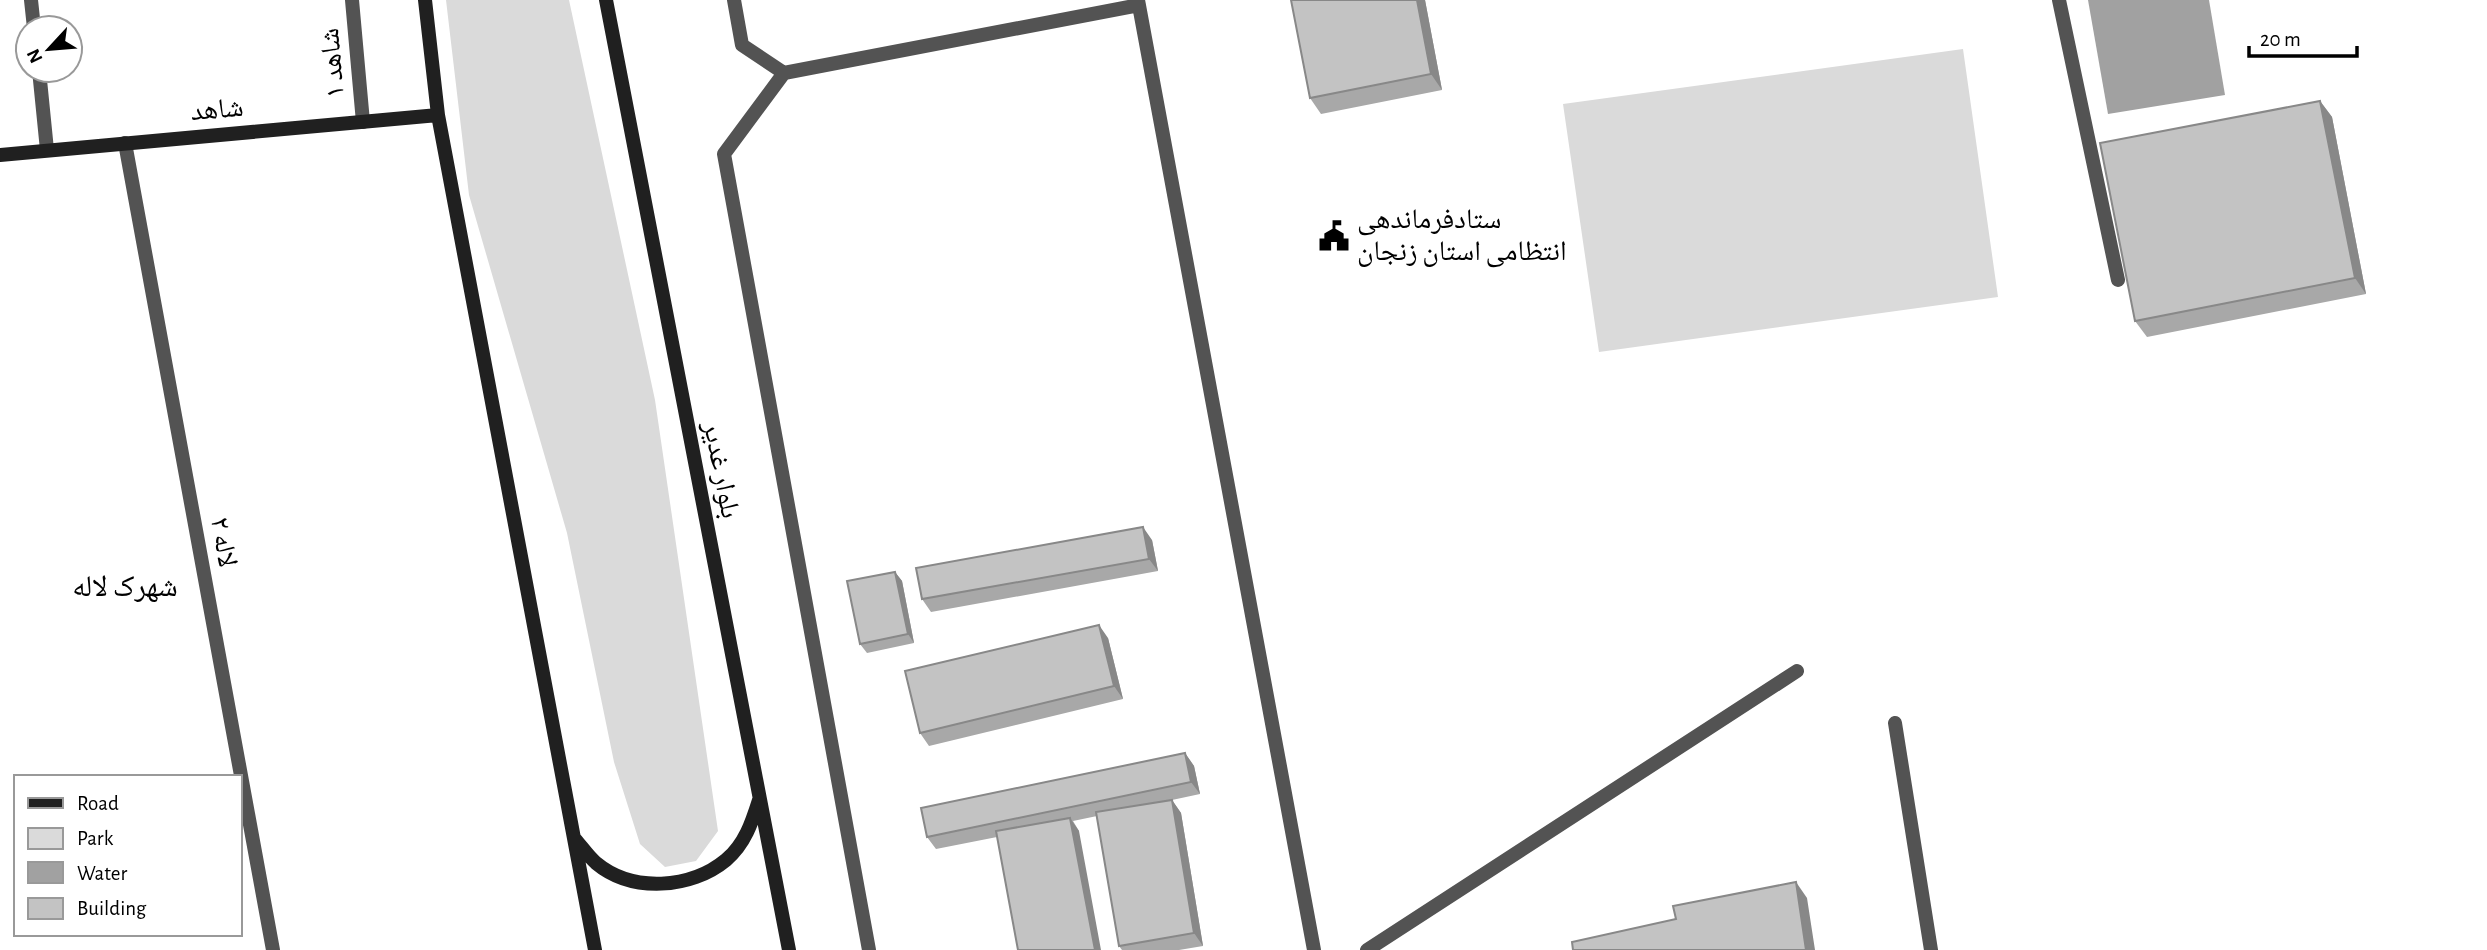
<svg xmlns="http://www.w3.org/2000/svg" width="2487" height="950" viewBox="0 0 2487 950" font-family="'Alegreya Sans','Noto Naskh Arabic',sans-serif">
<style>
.green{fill:#dadada}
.water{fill:#a1a1a1}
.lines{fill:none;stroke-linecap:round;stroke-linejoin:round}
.lane{stroke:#535353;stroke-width:14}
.street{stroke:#535353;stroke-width:14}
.secondary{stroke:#202020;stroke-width:14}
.wall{fill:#a8a8a8}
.shaded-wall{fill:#888}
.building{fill:#c3c3c3;stroke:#888;stroke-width:2}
.labels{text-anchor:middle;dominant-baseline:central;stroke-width:5;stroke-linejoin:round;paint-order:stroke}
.street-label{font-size:28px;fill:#000;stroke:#fff}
.poi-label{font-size:28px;fill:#000;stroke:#fff;text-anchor:start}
.neighbourhood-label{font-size:30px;fill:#000;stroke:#fff}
</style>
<rect width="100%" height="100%" fill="#fff"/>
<path class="green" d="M446 0H569L655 400 718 831 696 861 665 867 640 844 614 762 567 533 469 195Z
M1963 49 1998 297 1599 352 1563 104Z"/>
<path class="water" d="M2088 0H2209L2225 95 2108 114Z"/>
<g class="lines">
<path class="lane" d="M734 0 742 45 784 73 1139 5
M1138 0 1314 950
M2059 0 2118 280
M784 73 724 154 869 950
M1895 723 1931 950
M1367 950 1797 671"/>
<path class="street" d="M31 0 34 28
M352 0 363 122
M39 70 47 150
M125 143 273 950"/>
<path class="secondary" d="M425 0 438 115 595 950
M606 0 789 950
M0 155 438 115
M575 839C582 847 588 856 596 863 632 893 691 889 726 860 745 844 752 822 759 800"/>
</g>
<path class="wall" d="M1291 0H1425L1442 90 1321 114 1310 98Z
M2320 101 2332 117 2366 294 2147 337 2135 321Z
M1152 540 1158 571 931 612 922 599Z
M895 572 902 581 914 643 867 653 860 644Z
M1108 638 1123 699 929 746 920 733Z
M1185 753 1194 766 1200 794 1172 800 1181 813 1203 946 1179 950H1122L1119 946 1097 816 1073 821 1079 831 997 837 936 849 927 837Z"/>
<path class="shaded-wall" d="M1417 0H1425L1442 90 1431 74Z
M2320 101 2332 117 2366 294 2355 278Z
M1143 527 1152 540 1158 571 1149 559Z
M895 572 902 581 914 643 908 634Z
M1099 625 1108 638 1123 699 1114 686Z
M1185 753 1194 766 1200 794 1191 782Z
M1172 800 1181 813 1203 946 1194 933Z
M1070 818 1079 831 1101 950H1095Z
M1796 882 1807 898 1815 950H1806Z"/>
<path class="building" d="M1291 0H1417L1431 74 1310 98Z
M2320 101 2355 278 2135 321 2100 143Z
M1143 527 1149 559 922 599 916 568Z
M895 572 908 634 860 644 847 581Z
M1099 625 1114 686 920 733 905 671Z
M1185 753 1191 782 927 837 921 808Z
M1172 800 1194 933 1119 946 1096 812Z
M1070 818 1095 950H1018L996 831Z
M1796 882 1806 950H1573L1572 942 1676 919 1673 906Z"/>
<defs>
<g id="civic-bare" transform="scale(2.415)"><path d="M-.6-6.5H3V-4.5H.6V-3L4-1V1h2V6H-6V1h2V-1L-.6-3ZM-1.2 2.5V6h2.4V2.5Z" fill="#000" stroke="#fff" stroke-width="2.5" paint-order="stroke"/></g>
</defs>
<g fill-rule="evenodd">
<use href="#civic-bare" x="1334" y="236"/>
</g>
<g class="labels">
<g class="street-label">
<text transform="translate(333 63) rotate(-95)">شاهد ۱</text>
<text transform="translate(217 110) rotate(-5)">شاهد</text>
<text transform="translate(721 470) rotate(79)">بلوار غدیر</text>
<text transform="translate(223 542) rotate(80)">لاله ۲</text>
</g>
<g class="poi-label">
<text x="1357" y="220">ستادفرماندهی<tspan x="1357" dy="32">انتظامی استان زنجان</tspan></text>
</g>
<g class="neighbourhood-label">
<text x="125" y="587">شهرک لاله</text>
</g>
</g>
<rect x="14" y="775" width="228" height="161" fill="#ffffff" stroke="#999999" stroke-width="2"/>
<rect x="28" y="798" width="35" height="10" fill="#202020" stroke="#999999" stroke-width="2"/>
<text x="77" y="810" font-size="21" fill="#000000">Road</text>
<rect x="28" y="828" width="35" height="21" fill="#dadada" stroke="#999999" stroke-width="2"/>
<text x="77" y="845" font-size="21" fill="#000000">Park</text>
<rect x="28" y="862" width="35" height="21" fill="#a1a1a1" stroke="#999999" stroke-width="2"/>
<text x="77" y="880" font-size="21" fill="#000000">Water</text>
<rect x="28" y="898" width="35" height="21" fill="#c3c3c3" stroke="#999999" stroke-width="2"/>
<text x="77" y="915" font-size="21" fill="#000000">Building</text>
<g transform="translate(49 49) rotate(244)"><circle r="33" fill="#ffffff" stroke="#999999" stroke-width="2"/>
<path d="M0-5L12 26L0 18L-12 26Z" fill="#000000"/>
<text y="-10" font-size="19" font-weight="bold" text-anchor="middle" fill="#000000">N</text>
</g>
<path d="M2249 46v10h108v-10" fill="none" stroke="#000000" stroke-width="3.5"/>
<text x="2260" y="46" font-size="21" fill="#000000" stroke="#ffffff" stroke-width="5" paint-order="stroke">20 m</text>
</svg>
